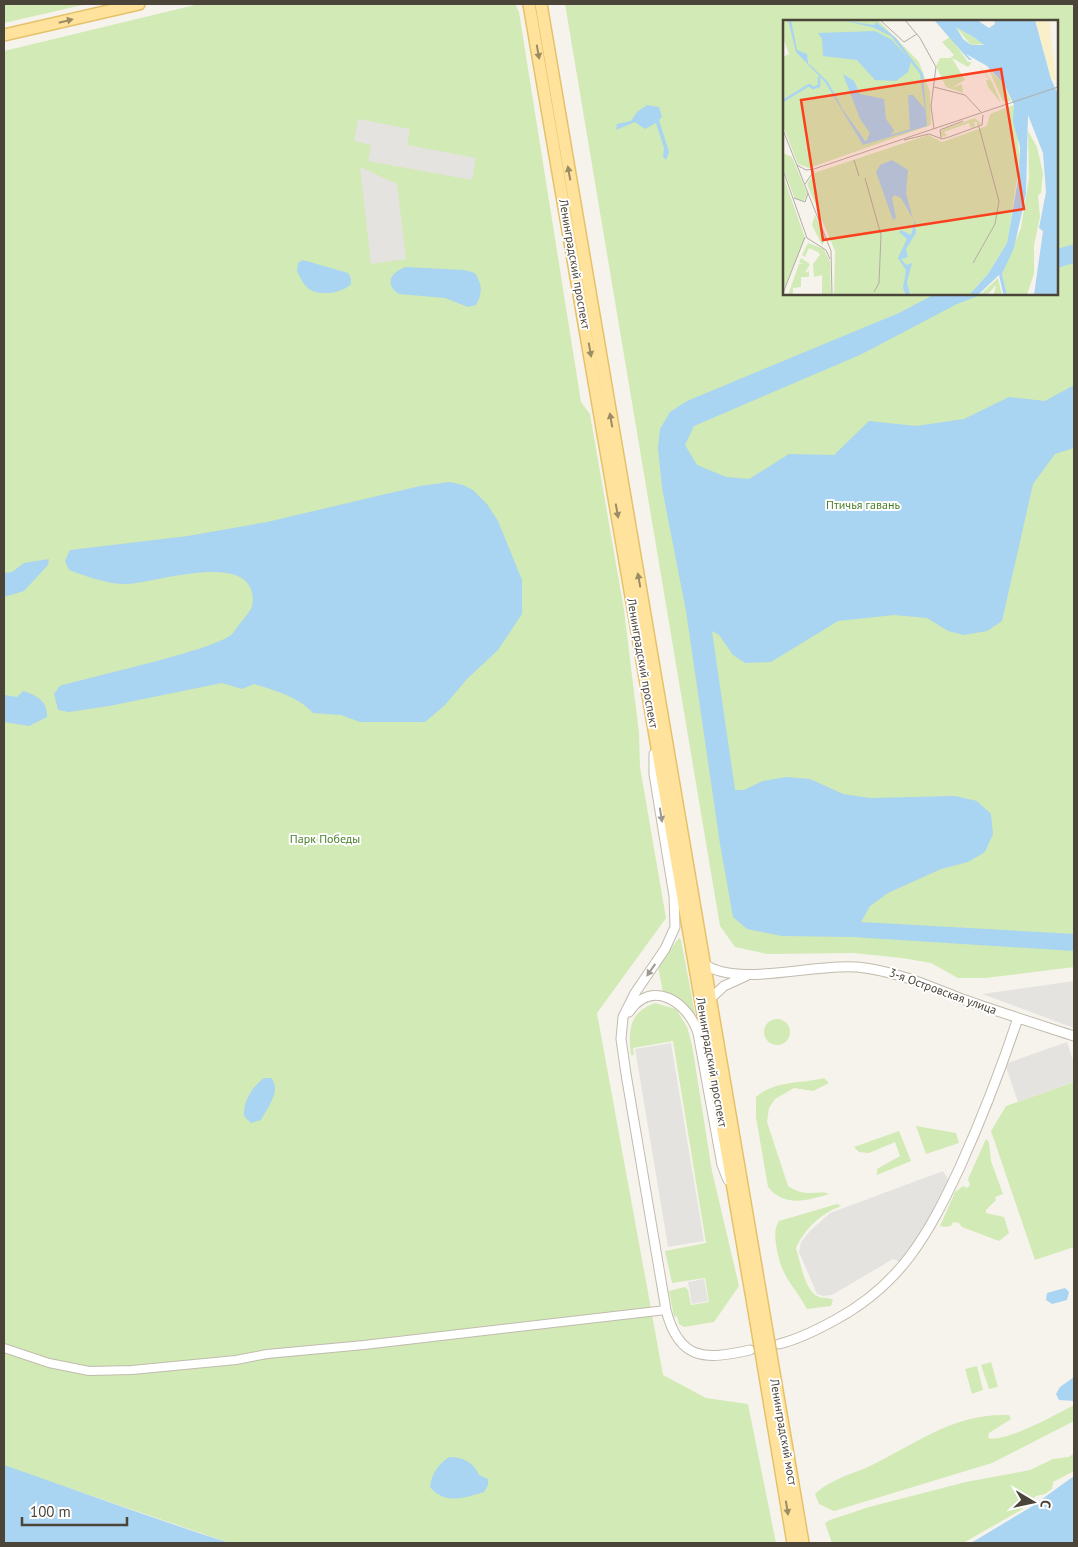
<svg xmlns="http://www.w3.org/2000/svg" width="1078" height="1547" viewBox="0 0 1078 1547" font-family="'PT Sans',sans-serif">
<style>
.green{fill:#d2eab5;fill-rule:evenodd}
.parking{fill:#e5e3e0}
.water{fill:#a9d4f2}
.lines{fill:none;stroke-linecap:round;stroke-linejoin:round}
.minor-casing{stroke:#c2bbae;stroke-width:10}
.tertiary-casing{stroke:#c2bbae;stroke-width:11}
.primary-casing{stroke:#e6c16a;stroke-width:14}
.minor{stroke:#fff;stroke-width:8}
.tertiary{stroke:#fff;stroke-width:9}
.primary{stroke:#ffe39c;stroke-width:11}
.primary-bridge-casing{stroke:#e6c16a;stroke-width:14;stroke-linecap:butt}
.primary-bridge{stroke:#ffe39c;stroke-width:11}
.oneway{fill:#9c8c66}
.oneway2{fill:#9c9892}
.labels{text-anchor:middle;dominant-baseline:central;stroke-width:4;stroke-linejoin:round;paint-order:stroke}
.street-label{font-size:12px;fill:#4b4439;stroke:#fff}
.park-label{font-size:12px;fill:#4a7f2a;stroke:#fff}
.inset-river{fill:none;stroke:#a9d4f2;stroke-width:2.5}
.inset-road{fill:none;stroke:#b2ada4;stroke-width:1}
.view{fill:#fc3f1d;fill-opacity:0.15;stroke:#fc3f1d;stroke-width:2.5}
.inset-edge{fill:none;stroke:#4b4439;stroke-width:2.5}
</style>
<rect width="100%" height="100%" fill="#f6f3ec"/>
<path class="green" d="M4 4H87L4 23Z
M199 4H515L519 12 581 402 590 414 624 610 639 733 640 767 666 918 597 1013 663 1375 706 1398 748 1404 776 1543H230L4 1466V51Z
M565 4H1074V967L985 978H958L931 963 902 958 853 953 767 954 735 947 720 926ZM784 21H1057V294H784Z
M679 938 681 940 696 1019 681 1000 663 993 658 966Z
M655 1003 676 1009 687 1027 692 1045 712 1171 739 1286 714 1322 684 1327 679 1324 677 1316 674 1317 669 1291 685 1287 688 1290 691 1305 709 1302 705 1278 672 1283 665 1251 706 1243 673 1041 633 1048 634 1055H631C628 1031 629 1012 655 1003Z
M764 1032a13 13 0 1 1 26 0a13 13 0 1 1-26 0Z
M824 1078 829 1083 813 1091 794 1088 775 1099 769 1108 767 1122 788 1186C807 1199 819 1189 829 1194 807 1201 784 1207 768 1187L756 1117V1097C776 1080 800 1084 824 1078Z
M1074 1082V1247L1035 1260 991 1131 1006 1106Z
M916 1126 956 1133 959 1143 926 1154Z
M899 1131 911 1161 877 1175V1169L900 1156 895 1142 869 1153 859 1152 854 1147Z
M986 1139 989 1142 991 1161 1003 1194 995 1197 996 1200 986 1210V1213L1004 1217 1009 1233 999 1241 962 1227 959 1223 953 1222 951 1226 945 1227 940 1226 955 1192 963 1186 967 1188 970 1185 968 1179Z
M837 1204 841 1206C822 1213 804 1229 796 1248 800 1261 804 1285 814 1294 821 1300 827 1296 833 1300L831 1306 807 1309C792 1282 781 1278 776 1244 775 1235 774 1229 779 1221Z
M991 1362 998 1387 989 1389 981 1365Z
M977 1366 983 1390 972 1394 965 1369Z
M1074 1405V1421L992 1463 834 1511 819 1504 815 1494C831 1479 850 1475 870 1466 917 1443 954 1413 1009 1415L1011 1419 989 1433 988 1438C1005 1443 1057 1414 1074 1405Z
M1074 1453V1471L1053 1482 1052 1489 1045 1494 1036 1496 1021 1510 963 1543H832L825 1523 830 1520 869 1507 966 1482 1030 1470 1053 1459 1069 1457Z"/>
<path class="parking" d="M358 119 410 129 407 145 476 158 472 180 368 161 371 145 354 141Z
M360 167 397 184 406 259 371 264Z
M1074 981V1028L982 994Z
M1067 1042 1074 1063V1082L1018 1102 1005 1064Z
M671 1043 704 1241 668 1247 635 1049Z
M943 1171 949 1181 932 1216 900 1262 893 1259 832 1295 823 1296 817 1294 799 1252 801 1242 810 1231 830 1213Z
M704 1279 708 1301 692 1304 688 1282Z"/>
<path class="water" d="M647 105 659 107 662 117 659 120 669 152 666 160 663 157 664 148 656 123 645 129 635 122 616 130 617 124 631 121 637 112Z
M1074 244V263L1057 268V249Z
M303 260 348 273 351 278V284C343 293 318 297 308 288 303 284 300 277 297 271L298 263Z
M406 267 464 270 475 273C482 284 483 293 476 305L468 307 445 298 399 294C383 284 392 271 406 267Z
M935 294H983L957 304 862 354 694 426 685 445 697 465 726 477 749 479 789 454 834 455 869 421 916 426 964 419 1009 397 1045 401 1074 385V448L1055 454 1033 484 1002 621 987 631 964 635 948 631 927 618 894 615 838 621 771 662 745 663 733 655 719 635 712 631 735 790H744L763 781 786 777 810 779 843 794 870 798 955 796 977 801 991 814 993 834 985 852 968 862 941 869 888 893 870 906 861 922 1074 934V951L852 937 782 936 747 929 733 917 720 844 686 611 662 488 658 448 660 429 670 412 687 401 899 313Z
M450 482 463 485 473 490 487 504 498 521 522 580V614L498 650 467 679 445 705 425 722H360L341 715 313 713C297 696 276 691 254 684L242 689 222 683 109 706 69 712 58 710 54 694 60 686C88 677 221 649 233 633 238 625 246 617 251 609 254 601 253 594 250 587 235 556 155 582 127 584 110 585 85 576 69 570L65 561 70 550 188 536 267 522 420 486Z
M49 559 48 565 24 591 4 597V573L12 572 24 563Z
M23 691C37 695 48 702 47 717L29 726 4 722V695L17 697Z
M264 1078H271C282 1091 267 1108 261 1120L251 1123 244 1116C243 1101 253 1086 264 1078Z
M1065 1288 1069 1292 1067 1300 1052 1304 1046 1300 1047 1293Z
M1074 1377V1401L1059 1400 1056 1394 1060 1387Z
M449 1457C463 1457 473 1462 479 1475L488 1479V1485L484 1492C464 1498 445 1505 430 1487 432 1473 438 1465 449 1457Z
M4 1465C79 1491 154 1519 230 1543H4Z
M1074 1476V1543H971L1031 1507Z"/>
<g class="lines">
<g class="minor-casing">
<path id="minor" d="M4 1348 49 1363 89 1371 132 1370 236 1360 267 1354 364 1345 666 1310"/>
</g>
<g class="tertiary-casing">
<path id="tertiary" d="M654 754V774L674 896 675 927 665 949 635 993 623 1017 621 1039 626 1074 666 1310C679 1361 705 1360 750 1350
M704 964C739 988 814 963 857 967 896 971 927 985 962 999 999 1012 1037 1024 1074 1036
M710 999 724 986 746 976
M629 1012C652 978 688 1002 698 1033L722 1165 728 1180
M779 1344C799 1339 817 1330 835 1320 902 1284 929 1233 960 1167 982 1118 1001 1069 1018 1018"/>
</g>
<g class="primary-casing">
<path id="primary" d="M529 4 756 1322
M541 4 765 1320
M4 35 139 4"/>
</g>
<use href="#minor" class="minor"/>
<use href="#tertiary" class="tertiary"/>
<use href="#primary" class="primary"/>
<g class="primary-bridge-casing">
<path id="primary-bridge" d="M765 1320 803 1543
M756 1322 793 1543"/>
</g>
<use href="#primary-bridge" class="primary-bridge"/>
</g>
<defs><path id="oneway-solid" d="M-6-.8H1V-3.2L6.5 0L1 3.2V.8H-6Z" transform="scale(1.25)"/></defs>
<g class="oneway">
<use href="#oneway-solid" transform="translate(66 21) rotate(-14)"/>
<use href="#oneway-solid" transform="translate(538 52) rotate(80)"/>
<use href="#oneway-solid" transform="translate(569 173) rotate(-100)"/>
<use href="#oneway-solid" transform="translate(590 350) rotate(80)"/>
<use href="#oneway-solid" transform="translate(611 420) rotate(-100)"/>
<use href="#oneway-solid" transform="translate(617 511) rotate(80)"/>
<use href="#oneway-solid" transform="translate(639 580) rotate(-100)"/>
<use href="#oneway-solid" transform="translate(787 1508) rotate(81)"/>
</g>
<g class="oneway2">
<use href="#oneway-solid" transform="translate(661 815) rotate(81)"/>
<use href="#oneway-solid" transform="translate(651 970) rotate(125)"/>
</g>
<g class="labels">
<g class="street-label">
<text transform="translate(575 264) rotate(80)">Ленинградский проспект</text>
<text transform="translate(643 663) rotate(80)">Ленинградский проспект</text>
<text transform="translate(943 991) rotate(20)">3-я Островская улица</text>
<text transform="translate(712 1062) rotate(80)">Ленинградский проспект</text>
<text transform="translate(784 1432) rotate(80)">Ленинградский мост</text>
</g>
<g class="park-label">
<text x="863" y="504">Птичья гавань</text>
<text x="325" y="838">Парк Победы</text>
</g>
</g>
<g transform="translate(783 20)">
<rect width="275" height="275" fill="#f6f3ec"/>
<path d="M0 0H95L136 42 147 72 148 105 26 148 15 144 0 106V37L6 34 0 18ZM172 6 192 18 201 24 188 25ZM167 17 185 42H189L185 47 169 38 182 60 168 68 179 64 180 73 163 67 153 46 157 38H167L171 35 159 22ZM194 42 209 62 218 83 205 67 203 60H206ZM206 50 221 64 228 81H220ZM231 85 237 141 224 223 205 254 186 275H51L52 231 24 164 31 153 145 115 159 122 204 106 207 94ZM192 98 198 104 194 107V102H191L192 107 188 108 186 103 161 112 164 116 159 117 157 112 161 109ZM245 111 254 127 260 153 258 173 255 175 257 197 251 225V253L244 275H224L219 254 238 208 246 158ZM0 133 9 137 24 173 21 181 12 179 0 148ZM0 155 22 218 0 271ZM32 195 43 219 39 225 29 205ZM25 223 41 229 47 242 48 275H39V255L31 257 30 244 37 235 35 232 26 228 22 237 19 235ZM18 238 27 244 22 253 26 251V257H18V267L10 268V275H5L16 244H22L16 243ZM215 258 219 275 211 274 213 265 206 273 197 275Z" fill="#d2eab5"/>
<path d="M252 0H266L273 60 268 59Z" fill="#f9efc9"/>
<path d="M5 0H8L14 30 24 34 25 43 45 62 60 90 83 122 87 113 77 99 60 54 71 61 77 74 101 79 103 99 111 110 108 115 127 109 125 75H130L142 89 137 54 128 42 125 52 113 61 92 60 74 40 40 36 39 19 35 13 92 11 109 20 125 38 108 16 89 7 58 0 91 5 93 2 113 18 140 54 144 106 80 125 42 62 13 32ZM151 0H194L206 8 212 4 211 0H252L268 59 275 74V275H251L260 211 256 208 263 172 260 133 245 95 243 174 231 228 219 254 224 275 220 273 216 255 195 275H186L205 254 224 223 236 154 237 127 230 102 231 85 221 64 204 46 183 34 189 40H186ZM173 7 192 18 201 25H188L180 19ZM109 140 125 150 123 173 130 199 118 178 112 175 109 178 113 198 110 200 93 152 97 145ZM132 199 133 213 123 229 125 237 118 239 123 245 129 243 124 262 127 275H123L120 268 123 250 115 238 124 219 116 212 118 210 128 215Z" fill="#a9d4f2" fill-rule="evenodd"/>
<path class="inset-river" d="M235 0 265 74 275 117M0 81 26 65 30 68 36 66V57"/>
<path class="inset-road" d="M97 0 121 22 134 14M122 0 137 18 153 47 148 86 151 109M151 67 182 75 198 92M0 110 48 231 49 275M158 118 157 110 180 101M121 120 146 114 159 119 166 117 199 105 200 95M71 140 76 156M14 145 23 150 31 149 275 67M0 150 24 218 43 230 47 239M82 158 98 215 96 263 91 272M22 164 31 151M11 178 22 182 25 173M190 243 212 204 216 181 196 107M0 273 22 217"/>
<path class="view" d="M218 49 241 189 40 220 18 80Z"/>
<rect width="275" height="275" class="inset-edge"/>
</g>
<rect width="1078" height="1547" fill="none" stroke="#4b4439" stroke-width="10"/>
<g transform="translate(1033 1502) rotate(99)" stroke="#ffffff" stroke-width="4" paint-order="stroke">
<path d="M0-4L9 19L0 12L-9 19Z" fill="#4b4439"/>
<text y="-8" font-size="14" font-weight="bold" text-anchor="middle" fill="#4b4439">С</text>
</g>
<path d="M22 1517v8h105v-8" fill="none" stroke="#4b4439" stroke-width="2.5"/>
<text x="30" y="1517" font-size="15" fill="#4b4439" stroke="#ffffff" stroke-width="4" paint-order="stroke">100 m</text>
</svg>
